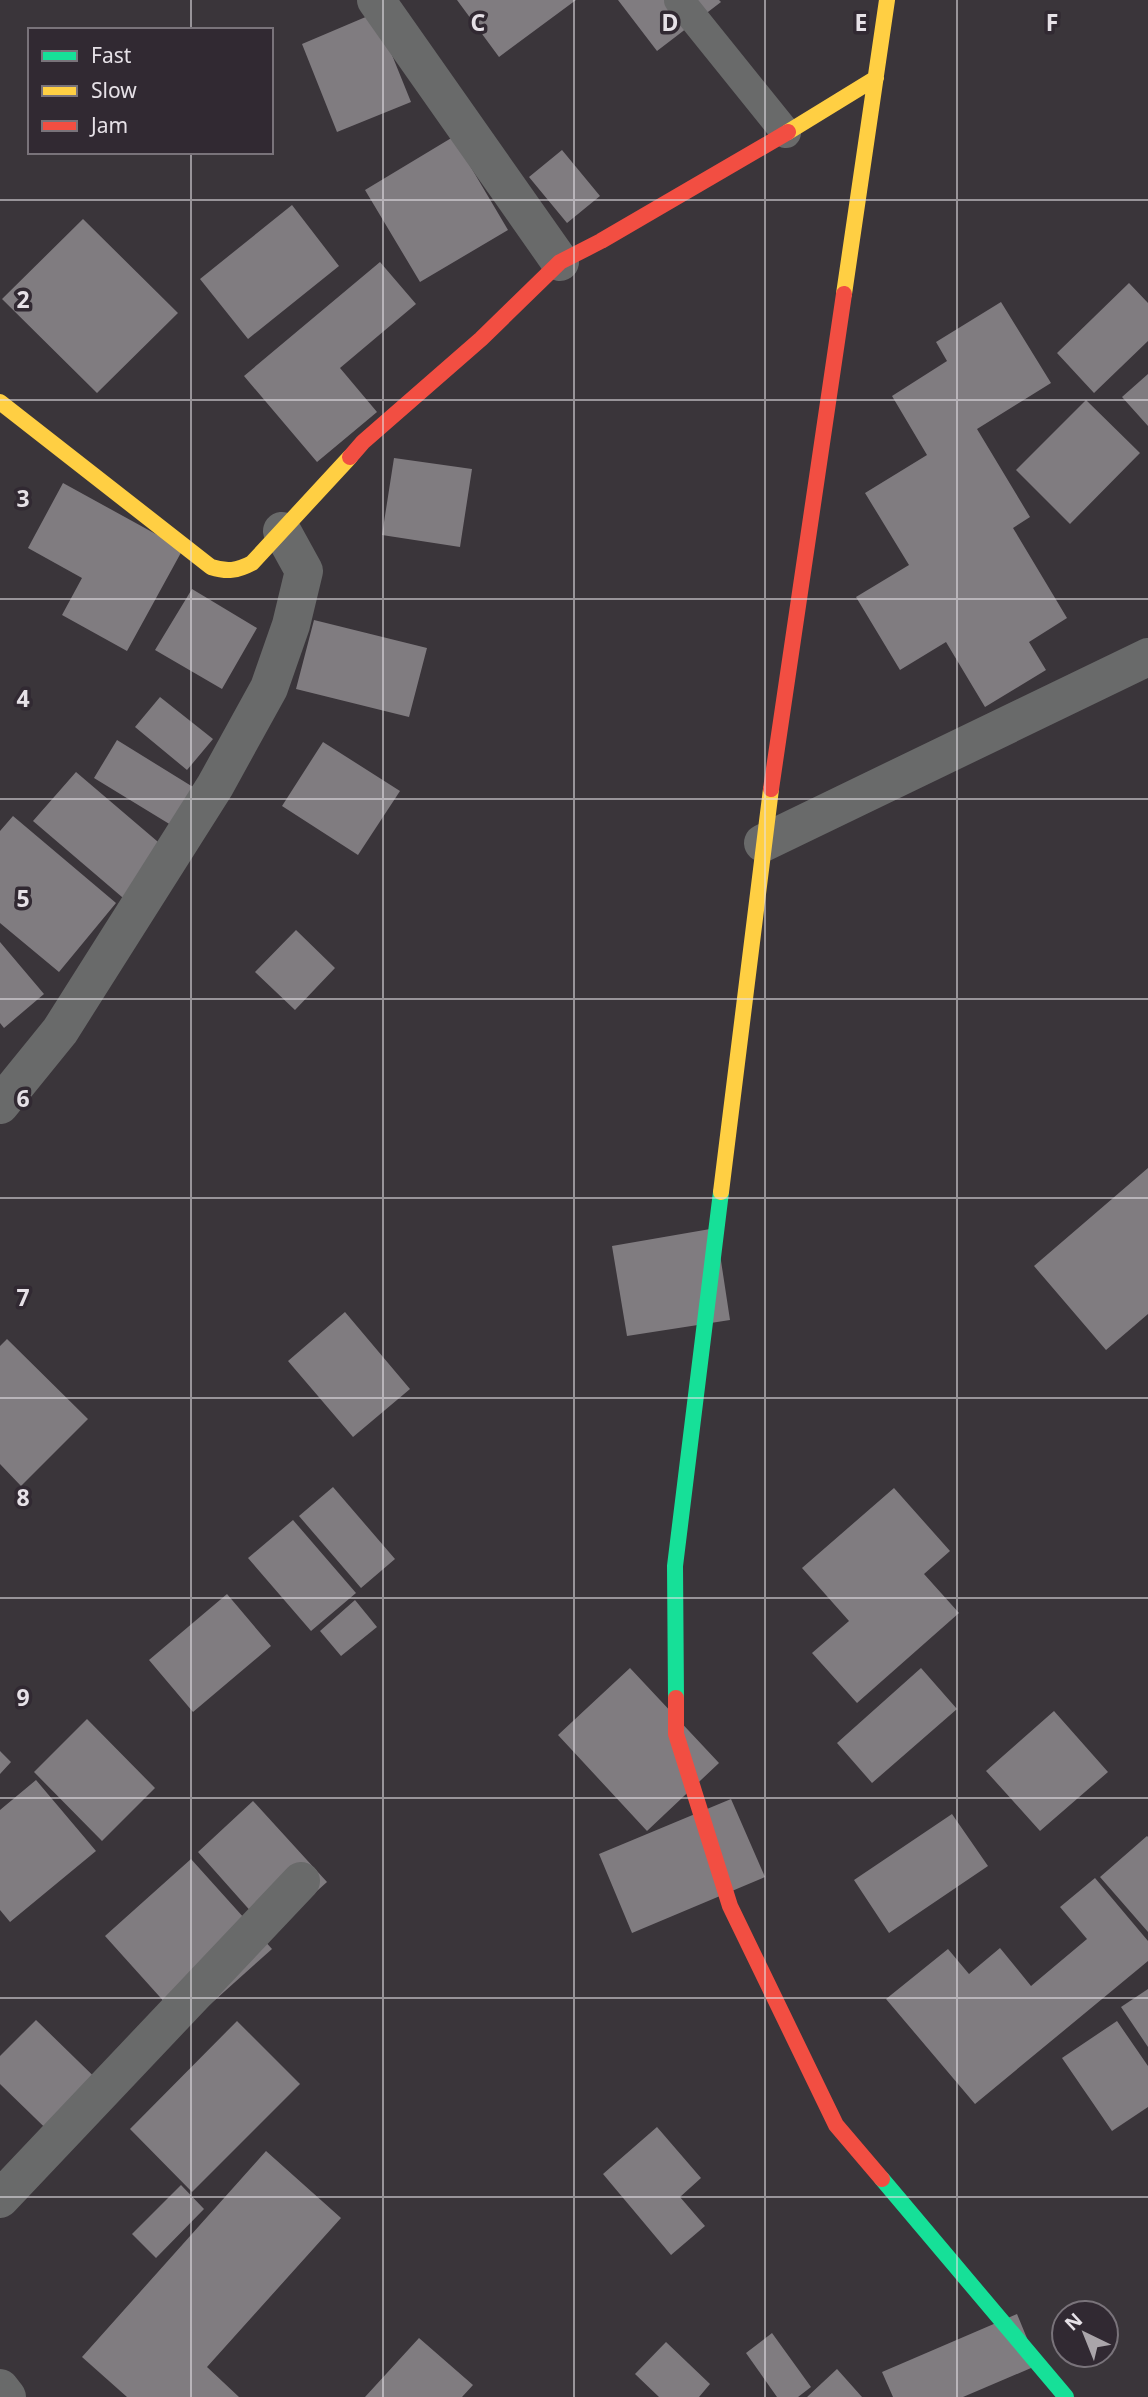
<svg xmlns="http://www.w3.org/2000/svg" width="1148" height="2397" viewBox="0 0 1148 2397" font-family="'Noto Sans',sans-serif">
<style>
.building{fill:#807c80}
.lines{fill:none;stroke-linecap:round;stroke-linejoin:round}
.lane{stroke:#696a6a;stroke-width:30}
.street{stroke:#696a6a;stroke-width:38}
.fast{stroke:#16e098;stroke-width:16}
.slow{stroke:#ffcf43;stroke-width:16}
.jam{stroke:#f24e42;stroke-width:16}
.grid{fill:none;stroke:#e6e1e7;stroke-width:2;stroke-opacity:0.55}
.grid-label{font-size:23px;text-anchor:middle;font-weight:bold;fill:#e6e1e7;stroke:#312932;stroke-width:7;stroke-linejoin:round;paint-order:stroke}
</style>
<rect width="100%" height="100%" fill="#3a353a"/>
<path class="building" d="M457 0H576L499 57Z
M618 0H719L721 2 657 51Z
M375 13 411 102 337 132 302 44Z
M453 137 508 230 420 282 365 190Z
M562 150 600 196 567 223 529 177Z
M292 205 339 266 248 339 200 279Z
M83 219 178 313 97 393 2 299Z
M380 262 416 304 340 368 377 412 317 462 244 376Z
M1129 283 1148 303V341L1094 393 1057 353Z
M1001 302 1051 383 977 429 1030 517 1013 528 1067 618 1029 642 1046 670 985 707 946 642 900 670 856 597 909 565 865 493 927 455 892 396 947 361 936 342Z
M1148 374V426L1122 397Z
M1086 400 1140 453 1070 524 1016 470Z
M394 458 472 469 460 547 382 535Z
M63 483 183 549 127 651 62 615 82 578 28 548Z
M192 589 257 628 222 689 155 650Z
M314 620 427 648 409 717 296 689Z
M160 697 213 739 187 770 135 727Z
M117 740 193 787 171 825 94 778Z
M323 742 400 791 358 855 282 806Z
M76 772 171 853 129 903 33 821Z
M13 816 116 903 59 972 0 923V831Z
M296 930 335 968 295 1010 255 972Z
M0 942 44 994 4 1028 0 1023Z
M1148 1168V1314L1106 1350 1034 1266Z
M716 1228 730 1320 627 1336 612 1246Z
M345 1312 410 1389 353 1437 288 1361Z
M7 1339 88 1419 21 1486 0 1464V1346Z
M333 1487 395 1559 361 1588 299 1516Z
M894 1488 950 1551 924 1574 959 1613 857 1703 812 1653 849 1621 802 1568Z
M293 1520 356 1593 311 1631 248 1558Z
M227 1594 271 1646 193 1712 149 1660Z
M355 1600 377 1627 341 1656 320 1631Z
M630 1668 719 1763 647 1831 558 1735Z
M921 1668 957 1709 872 1783 837 1743Z
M1054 1711 1108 1772 1040 1831 986 1771Z
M87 1719 155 1788 102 1841 34 1772Z
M0 1751 11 1762 0 1774Z
M36 1780 96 1851 10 1922 0 1910V1810Z
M731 1799 765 1877 632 1933 599 1854Z
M253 1801 327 1882 270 1933 198 1852Z
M952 1814 988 1866 889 1933 854 1880Z
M1147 1836 1148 1837V1932L1100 1877Z
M191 1859 272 1949 186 2026 105 1936Z
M1095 1878 1148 1941V1961L975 2104 886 1999 948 1949 969 1974 1000 1948 1031 1986 1087 1939 1060 1907Z
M1148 1989V2047L1121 2007Z
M36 2020 118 2100 68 2150 0 2084V2056Z
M237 2021 300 2084 192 2192 130 2129Z
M1117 2021 1148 2066V2107L1112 2131 1062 2058Z
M657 2127 701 2178 680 2197 705 2226 671 2255 603 2174Z
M266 2151 341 2218 207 2367 239 2397H127L82 2357Z
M181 2185 204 2209 156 2258 132 2234Z
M1017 2314 1038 2365 963 2397H893L882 2372Z
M772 2333 811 2387 798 2397H777L746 2353Z
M419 2338 473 2385 462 2397H365Z
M666 2342 710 2384 699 2397H659L635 2374Z
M837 2369 862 2397H807Z"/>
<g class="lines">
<path class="lane" d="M679 0 786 133"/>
<path class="street" d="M376 0 560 262
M763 843 1148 657
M0 1105 60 1031 215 786 269 688 291 625 304 571 282 531
M0 2199 301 1881
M0 2388 7 2397"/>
<path class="fast" d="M676 1698 675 1566 721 1192
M882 2179 1066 2397"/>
<path class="slow" d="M788 132 876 78
M844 294 887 0
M0 402 211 567C227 572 237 571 252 563L350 457
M721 1192 771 789"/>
<path class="jam" d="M350 457 363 442 481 339 560 262 601 241 788 132
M771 789 844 294
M676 1698V1734L730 1906 836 2125 882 2179"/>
</g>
<path class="grid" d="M191 0V30M383 0V2397M574 0V2397M765 0V2397M957 0V2397M191 152V2397M0 200H1148M0 400H1148M0 599H1148M0 799H1148M0 999H1148M0 1198H1148M0 1398H1148M0 1598H1148M0 1798H1148M0 1998H1148M0 2197H1148"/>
<g class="grid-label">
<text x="478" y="31">C</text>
<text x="670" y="31">D</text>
<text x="861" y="31">E</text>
<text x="1052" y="31">F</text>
<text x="23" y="308">2</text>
<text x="23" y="507">3</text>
<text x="23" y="707">4</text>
<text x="23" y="907">5</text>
<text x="23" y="1107">6</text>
<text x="23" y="1306">7</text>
<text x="23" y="1506">8</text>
<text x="23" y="1706">9</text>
</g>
<rect x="28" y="28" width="245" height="126" fill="#312932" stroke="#79737a" stroke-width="2"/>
<rect x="42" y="51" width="35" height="10" fill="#16e098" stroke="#79737a" stroke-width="2"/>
<text x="91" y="63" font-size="21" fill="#e6e1e7">Fast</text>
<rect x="42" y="86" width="35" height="10" fill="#ffcf43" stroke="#79737a" stroke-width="2"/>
<text x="91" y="98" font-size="21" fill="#e6e1e7">Slow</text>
<rect x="42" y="121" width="35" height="10" fill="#f24e42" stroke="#79737a" stroke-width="2"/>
<text x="91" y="133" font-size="21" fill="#e6e1e7">Jam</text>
<g transform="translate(1085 2334) rotate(317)"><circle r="33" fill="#312932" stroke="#79737a" stroke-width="2"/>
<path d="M0-5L12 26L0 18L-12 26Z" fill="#aaa5aa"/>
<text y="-10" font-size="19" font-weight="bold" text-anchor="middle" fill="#e6e1e7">N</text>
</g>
</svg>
